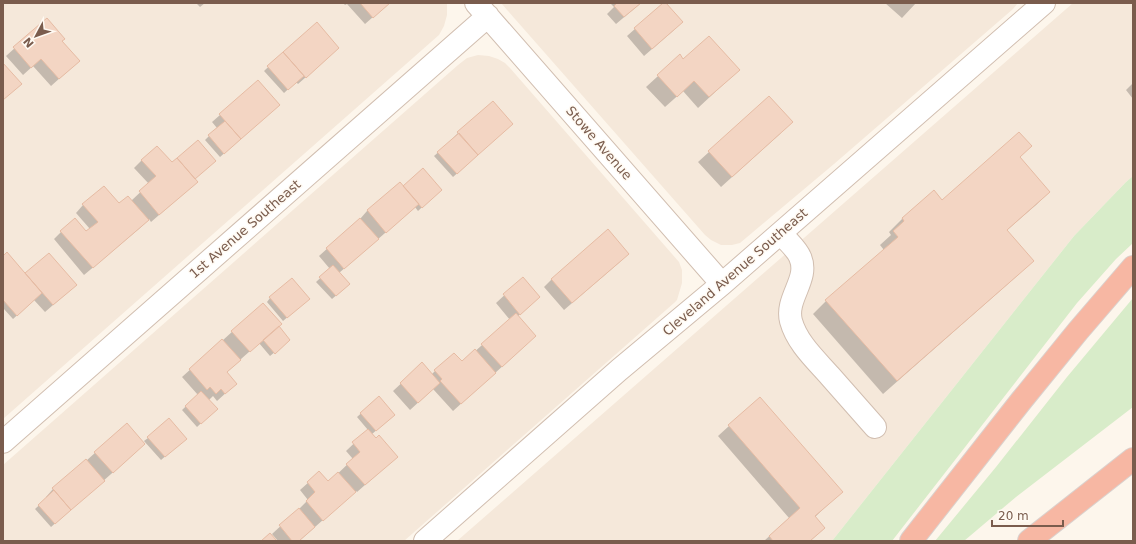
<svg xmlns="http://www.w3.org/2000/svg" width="1136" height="544" viewBox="0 0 1136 544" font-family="'DejaVu Sans',sans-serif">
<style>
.residential{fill:#f5e8da}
.green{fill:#d8ecc9}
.shadow{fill:#0003}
.building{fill:#f3d5c3;stroke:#e6bba3}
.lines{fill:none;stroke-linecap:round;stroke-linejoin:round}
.minor-casing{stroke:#d1beb0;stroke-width:24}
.highway-casing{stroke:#dad1cd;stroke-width:24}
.minor{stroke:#fff;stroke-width:22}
.highway{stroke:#f7b7a3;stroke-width:22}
.labels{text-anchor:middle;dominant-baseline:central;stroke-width:3;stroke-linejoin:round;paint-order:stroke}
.street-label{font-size:13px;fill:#7a5c4d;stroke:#fffaf3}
</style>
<rect width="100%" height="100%" fill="#fdf6ec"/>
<path class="residential" d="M3 3H447V15L444 26 439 35 3 419Z
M501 3H1018L1013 9 834 164 740 243 732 245H721L711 240 705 235Z
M1073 3H1133V176L1126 182 1074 236 832 541H457Z
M478 55 489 56 498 59 505 63 510 68 679 262 682 270V283L677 300 674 303 404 541H3V465L458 65 467 58Z"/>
<path class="green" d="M1133 176V243L1116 259 1077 303 892 541H832L1074 236 1126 182Z
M1133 298V407L1016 497 964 541H935L996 467 1067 377Z"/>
<path class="shadow" d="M196 3H205L200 7Z
M343 3H389L365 24 347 4 345 5Z
M610 3H641L616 24 607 14 614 7Z
M664 3 674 30 644 56 627 36Z
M885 3H916L902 18Z
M47 19 61 41 79 61 51 86 33 66 23 75 6 56Z
M284 52 330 56 298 84 296 82 284 93 264 71Z
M680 56 683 60 728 80 698 108 683 91 665 107 646 87Z
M1133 83V99L1126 90Z
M271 112 220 157 205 140 217 128 212 122 220 115Z
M458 133 470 162 453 177 434 156 451 141V140Z
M781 133 721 187 698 162 709 152Z
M1019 157 1049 192 1036 205 1006 231 1019 274 883 394 813 314 826 301 884 250 880 245 891 235 889 232 902 219 933 192 942 201Z
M142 160 172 164 194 179 189 189 151 222 149 219 140 228 84 275 54 239 61 232 86 233 90 229 76 213 83 205H119L131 201 149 184 134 168Z
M400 183 403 187 437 193 418 211 415 207 339 273 345 288 332 299 316 282 330 269 319 256 360 219 367 211Z
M49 254 68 292 45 312 34 300 13 319 3 308V257L25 275Z
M621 261 564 310 544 287 552 279Z
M523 278 531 305 517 317 527 344 453 411 433 389 410 410 393 391 422 364 431 375 435 371 462 363 510 320 496 303Z
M270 298 305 302 283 321 267 302Z
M263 304 278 327 286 343 270 356 259 343 241 359 226 373 228 391 217 401 213 396 209 400 213 412 197 427 182 410 198 395 182 377Z
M378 398 390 419 372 434 389 464 357 492 356 491 299 541H278L272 534 299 509 308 500 300 490 319 473 328 483 353 459 346 451 368 430 357 417Z
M127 424 136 452 51 527 35 509 47 498 46 497 53 489 86 461Z
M729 426 841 492 815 517 824 528 810 541H764L789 518 718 436Z
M148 438 182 442 161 460 144 441Z"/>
<path class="building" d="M360 3H390L373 18Z
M617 3H641L624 17 614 6Z
M663 3H666L683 22 652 49 634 28Z
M47 18 65 39 62 41 80 61 59 79 41 59 31 68 13 47Z
M317 22 339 48 306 78 283 52Z
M709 36 740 70 709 97 694 81 677 97 657 75 680 54 683 59Z
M283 52 304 76 288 90 267 66Z
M3 63 22 84 3 100Z
M258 80 280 105 241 139 219 114Z
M769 96 793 122 732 177 708 151Z
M493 101 513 124 478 155 457 132Z
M225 121 241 139 224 154 208 135Z
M1019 132 1032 146 1020 157 1050 192 1007 230 1034 261 897 381 825 300 898 237 893 231 904 221 902 218 934 190 942 200Z
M459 133 478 155 457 174 437 152Z
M198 140 216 161 195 179 177 158Z
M157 146 172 162 177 158 198 182 159 215 139 191 156 176 141 160Z
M423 168 442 190 422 208 403 186Z
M400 182 419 204 386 233 367 210Z
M104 186 119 203 128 196 149 220 93 268 60 231 75 218 86 231 98 222 82 204Z
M360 218 379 239 344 269 326 248Z
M608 229 629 254 572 303 551 279Z
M7 252 42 293 17 316 3 300V256Z
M49 253 77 285 53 305 25 273Z
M333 265 350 284 336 296 319 277Z
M523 277 540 297 520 315 503 294Z
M292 278 310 299 287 318 269 297Z
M263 303 282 324 250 352 231 331Z
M516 313 536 336 502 367 481 344Z
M279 326 290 340 275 354 263 340Z
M222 339 241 360 227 372 237 384 225 394 221 389 216 394 210 387 207 390 189 369Z
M475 349 496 373 461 404 440 381 442 379 434 370 454 353 462 361Z
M422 362 440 383 418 403 400 383Z
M201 391 218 409 201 424 185 406Z
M379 396 395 415 376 431 360 413Z
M760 397 843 492 815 516 825 528 810 541H773L769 536 800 508 728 425Z
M169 418 187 439 165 457 147 437Z
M127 423 145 444 113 473 94 452Z
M368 429 376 438 379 435 398 457 365 485 346 464 360 452 352 442Z
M86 459 105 481 71 510 52 488Z
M319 471 328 481 338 472 356 492 323 521 306 501 315 492 307 482Z
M54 490 71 510 55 524 38 505Z
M299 508 315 527 299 541H292L279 525Z
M270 533 277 541H261Z"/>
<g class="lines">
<g class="minor-casing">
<path id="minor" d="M476 3 722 284
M781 233C786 240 797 249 800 257 810 279 785 298 791 321 797 343 816 360 830 376 845 393 860 410 875 427
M3 442 488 16
M425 541 619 370 722 284 1044 3"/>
</g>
<g class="highway-casing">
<path id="highway" d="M911 541 1021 401 1078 331 1133 267
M1029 541 1133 459"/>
</g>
<use href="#minor" class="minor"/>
<use href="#highway" class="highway"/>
</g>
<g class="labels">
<g class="street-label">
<text transform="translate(599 143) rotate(49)">Stowe Avenue</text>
<text transform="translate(245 229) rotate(-41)">1st Avenue Southeast</text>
<text transform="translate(735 272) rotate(-41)">Cleveland Avenue Southeast</text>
</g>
</g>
<rect width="1136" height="544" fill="none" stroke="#7a5c4d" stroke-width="8"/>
<g transform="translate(36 36) rotate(229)" stroke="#fffaf3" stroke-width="3" paint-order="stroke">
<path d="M0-3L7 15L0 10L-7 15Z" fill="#7a5c4d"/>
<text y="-6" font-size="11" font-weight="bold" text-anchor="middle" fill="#7a5c4d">N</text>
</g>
<path d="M992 520v6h71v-6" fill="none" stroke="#7a5c4d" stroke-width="2"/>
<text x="998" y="520" font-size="12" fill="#7a5c4d" stroke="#fffaf3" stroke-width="3" paint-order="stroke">20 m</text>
</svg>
